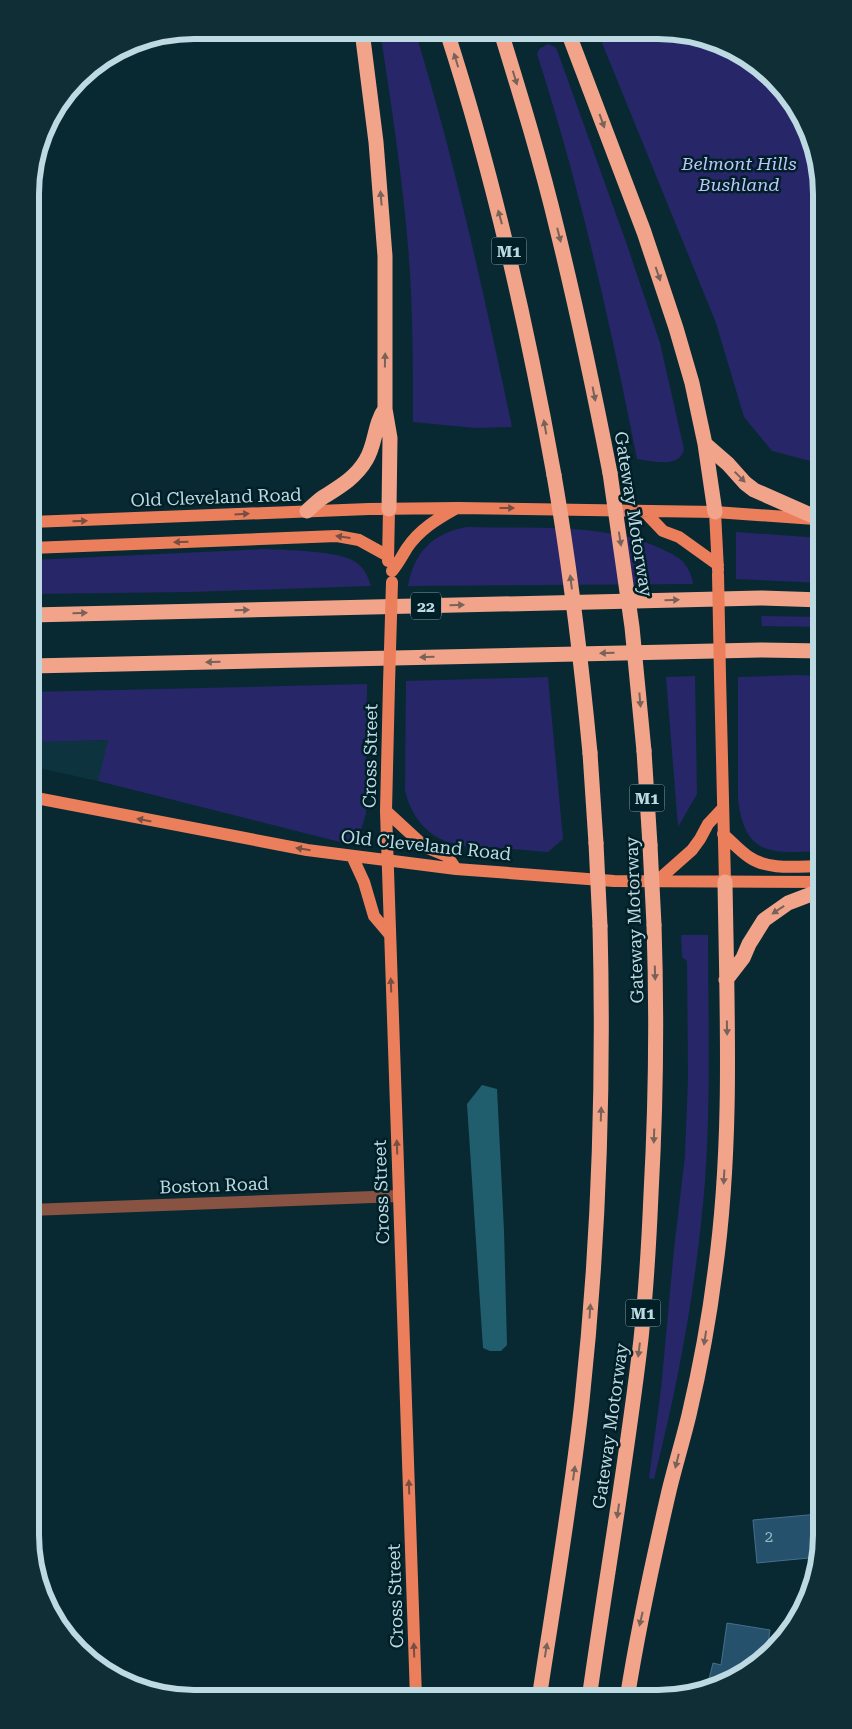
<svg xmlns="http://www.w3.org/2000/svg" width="852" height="1729" viewBox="0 0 852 1729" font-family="'Roboto Serif',serif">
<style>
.built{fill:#0d343e}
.green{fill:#272668}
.water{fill:#205e6e}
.building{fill:#25516d;stroke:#44708d}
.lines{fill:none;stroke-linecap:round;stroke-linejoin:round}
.minor{stroke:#885342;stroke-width:12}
.major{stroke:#eb7f5c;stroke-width:12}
.highway{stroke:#f2a48a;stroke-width:15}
.major-bridge{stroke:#eb7f5c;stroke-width:12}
.highway-bridge{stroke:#f2a48a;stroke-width:15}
.oneway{fill:#796258}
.oneway2{fill:#764f42}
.labels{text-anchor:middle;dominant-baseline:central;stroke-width:5;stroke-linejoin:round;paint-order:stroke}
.number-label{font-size:15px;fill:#97b8c6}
.shield{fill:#001f27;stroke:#84a2ab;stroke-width:1}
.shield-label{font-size:16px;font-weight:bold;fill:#bddae3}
.park-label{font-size:18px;font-style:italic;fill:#bdc4fc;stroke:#001f27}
.street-label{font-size:18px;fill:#bddae3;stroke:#001f27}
.rim{fill:none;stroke:#bddae3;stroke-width:6}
</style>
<rect width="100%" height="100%" fill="#082931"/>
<path class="built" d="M109 740 98 781 34 767 40 742Z"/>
<path class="green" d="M380 31H415C455 161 484 294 512 427L475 428 413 422C413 363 413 305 408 246 402 174 391 103 380 31Z
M598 33H690L766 70 813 141 822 194V464L772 451 744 417 716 323Z
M548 44 555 47 557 50 626 242 660 343 684 449C680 469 652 461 637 459 610 322 580 187 537 54L539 49Z
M467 527C529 529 605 522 662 549 670 553 678 556 684 563 689 569 692 576 693 584L408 586C414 552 433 533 467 527Z
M736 532 822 538V583L736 579Z
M266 549C288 550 337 551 354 561 364 567 368 576 371 586L191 592 31 594V560Z
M761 616 822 617V627L762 626Z
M798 675 822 676V851C773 853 745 858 738 799V677Z
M695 676 697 794 678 827 666 677Z
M548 677 563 839 548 852C529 850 509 849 490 847 480 847 469 847 459 845 430 840 411 818 405 790L406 681Z
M367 684 366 813 360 834 354 839 340 842 98 781 108 740 41 742 34 767H31V692Z
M681 935H708C708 1016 711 1099 705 1181 697 1282 679 1381 654 1479L649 1478 661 1389 674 1249 685 1156 688 1078 687 961 682 957Z"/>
<path class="water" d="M482 1085 497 1089 504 1231 507 1345 501 1351H490L483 1348 467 1104Z"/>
<path class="building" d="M819 1514 822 1546 819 1557 757 1563 753 1520Z
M727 1623 770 1630 766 1656 750 1671 706 1691 713 1663 721 1665Z"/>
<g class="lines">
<path class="minor" d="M30 1210 399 1196"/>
<path class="major" d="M644 511 663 531 679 537 718 565
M715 512 718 570
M31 522 369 509 458 508 715 512 815 519
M31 548 337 536 359 540 388 556
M388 561 389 509
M392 571C398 564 402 556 407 548 419 530 437 519 455 509
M720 676 725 882
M389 684 386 811 416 1698
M31 797 307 850 456 869 614 881 822 882
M386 811 425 847 447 856 456 869
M723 834C732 842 740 851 749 857 769 871 799 866 822 866
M352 856 364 882 374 916 390 935
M657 881 692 850 700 839 708 824 722 809"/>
<path class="highway" d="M362 31 376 142 385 256V409L390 438 389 509
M447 32C494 177 527 325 554 475
M501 32C521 97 541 162 557 229 577 310 594 391 610 473
M568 32 644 232 676 328 692 383 705 444 715 512
M705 444 728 464 745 483 754 490 822 520
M307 511C313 506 318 500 325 496 341 486 356 477 366 460 376 444 374 424 385 409
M31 615 761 598 822 600
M31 666 761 650 822 651
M644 751 650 845
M590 753 596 843
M726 980 743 958 749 944 764 920 788 903 822 890
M539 1699C554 1600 571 1501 582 1401 599 1243 604 1084 600 926
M589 1699C606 1579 627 1459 641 1339 646 1291 649 1242 651 1194 656 1104 657 1015 654 925
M627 1699C638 1629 653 1560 669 1491 675 1466 683 1440 689 1415 700 1368 709 1320 715 1272 733 1143 727 1012 725 882"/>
<path class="major-bridge" d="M718 574 720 676
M389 684 392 582"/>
<path class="highway-bridge" d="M610 473 632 627 644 751
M554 475C570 567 581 659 590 753
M596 843 600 926
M650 845 654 925"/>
</g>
<defs><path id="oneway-solid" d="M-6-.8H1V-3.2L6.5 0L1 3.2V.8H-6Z" transform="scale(1.25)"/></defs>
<g class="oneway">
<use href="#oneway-solid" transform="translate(456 60) rotate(-107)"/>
<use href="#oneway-solid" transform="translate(515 78) rotate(73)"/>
<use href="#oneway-solid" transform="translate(602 121) rotate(70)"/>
<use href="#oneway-solid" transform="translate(381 198) rotate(-95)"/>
<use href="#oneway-solid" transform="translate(500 217) rotate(-105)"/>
<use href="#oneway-solid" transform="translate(559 235) rotate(76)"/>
<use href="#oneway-solid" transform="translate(658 274) rotate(71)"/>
<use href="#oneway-solid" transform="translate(385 360) rotate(-89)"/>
<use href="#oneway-solid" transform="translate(594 394) rotate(79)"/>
<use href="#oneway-solid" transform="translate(545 427) rotate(-100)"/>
<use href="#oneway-solid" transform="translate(740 477) rotate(45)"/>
<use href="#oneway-solid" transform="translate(620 539) rotate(81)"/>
<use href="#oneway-solid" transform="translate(571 582) rotate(-97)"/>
<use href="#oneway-solid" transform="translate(672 600) rotate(-1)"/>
<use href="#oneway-solid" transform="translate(457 605) rotate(-1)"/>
<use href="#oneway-solid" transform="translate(242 610) rotate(-1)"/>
<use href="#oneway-solid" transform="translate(80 613) rotate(-1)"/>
<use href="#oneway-solid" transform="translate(607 653) rotate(179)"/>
<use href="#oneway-solid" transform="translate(427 657) rotate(179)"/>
<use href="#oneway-solid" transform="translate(213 662) rotate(179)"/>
<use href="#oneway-solid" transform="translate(640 700) rotate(85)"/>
<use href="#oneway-solid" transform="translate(778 910) rotate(146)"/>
<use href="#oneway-solid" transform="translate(655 973) rotate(88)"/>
<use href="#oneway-solid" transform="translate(727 1028) rotate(89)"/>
<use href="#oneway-solid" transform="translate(601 1114) rotate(-88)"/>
<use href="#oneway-solid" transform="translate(654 1136) rotate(92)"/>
<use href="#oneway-solid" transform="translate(724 1177) rotate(93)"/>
<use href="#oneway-solid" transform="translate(590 1311) rotate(-86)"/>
<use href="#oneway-solid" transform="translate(705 1338) rotate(99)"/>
<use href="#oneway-solid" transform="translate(639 1350) rotate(97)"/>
<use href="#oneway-solid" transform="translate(677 1461) rotate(104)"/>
<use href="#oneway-solid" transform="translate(574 1473) rotate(-82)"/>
<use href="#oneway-solid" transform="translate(618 1511) rotate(98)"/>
<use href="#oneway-solid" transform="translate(641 1619) rotate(103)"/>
<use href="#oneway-solid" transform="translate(546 1650) rotate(-81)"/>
</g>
<g class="oneway2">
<use href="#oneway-solid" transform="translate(507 508)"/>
<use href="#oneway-solid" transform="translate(242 514) rotate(-3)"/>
<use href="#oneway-solid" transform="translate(80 521) rotate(-2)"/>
<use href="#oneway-solid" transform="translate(343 537) rotate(-172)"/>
<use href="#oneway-solid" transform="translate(181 542) rotate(178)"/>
<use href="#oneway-solid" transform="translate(144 820) rotate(-169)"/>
<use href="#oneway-solid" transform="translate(303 849) rotate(-171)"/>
<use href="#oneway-solid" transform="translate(391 985) rotate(-92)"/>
<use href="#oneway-solid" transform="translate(397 1147) rotate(-92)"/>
<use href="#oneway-solid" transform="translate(409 1487) rotate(-92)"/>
<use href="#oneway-solid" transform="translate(414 1650) rotate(-92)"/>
</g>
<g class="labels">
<g class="number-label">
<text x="769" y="1537">2</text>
</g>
<g class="shield">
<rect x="491.5" y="237.5" width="35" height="27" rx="4"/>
<rect x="411" y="592.5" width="30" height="27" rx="4"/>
<rect x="629.5" y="784.5" width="35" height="27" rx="4"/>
<rect x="625.5" y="1299.5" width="35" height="27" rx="4"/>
</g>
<g class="shield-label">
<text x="509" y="251">M1</text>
<text x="426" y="606">22</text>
<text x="647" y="798">M1</text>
<text x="643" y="1313">M1</text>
</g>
<g class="park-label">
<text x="739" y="163">Belmont Hills<tspan x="739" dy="21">Bushland</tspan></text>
</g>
<g class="street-label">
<text transform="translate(216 497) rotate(-2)">Old Cleveland Road</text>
<text transform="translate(634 514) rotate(81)">Gateway Motorway</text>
<text transform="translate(370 756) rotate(-89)">Cross Street</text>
<text transform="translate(426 845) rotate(6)">Old Cleveland Road</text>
<text transform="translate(634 920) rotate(-92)">Gateway Motorway</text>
<text transform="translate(214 1185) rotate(-2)">Boston Road</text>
<text transform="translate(381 1192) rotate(-92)">Cross Street</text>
<text transform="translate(610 1426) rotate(-82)">Gateway Motorway</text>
<text transform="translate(395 1596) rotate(-92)">Cross Street</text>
</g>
</g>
<path d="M0 0H852V1729H0ZM194 39H658A155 155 0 0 1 813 194V1535A155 155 0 0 1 658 1690H194A155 155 0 0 1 39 1535V194A155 155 0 0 1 194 39Z" fill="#0f2e36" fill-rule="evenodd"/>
<path class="rim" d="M194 39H658A155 155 0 0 1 813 194V1535A155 155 0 0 1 658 1690H194A155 155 0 0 1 39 1535V194A155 155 0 0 1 194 39Z"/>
</svg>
